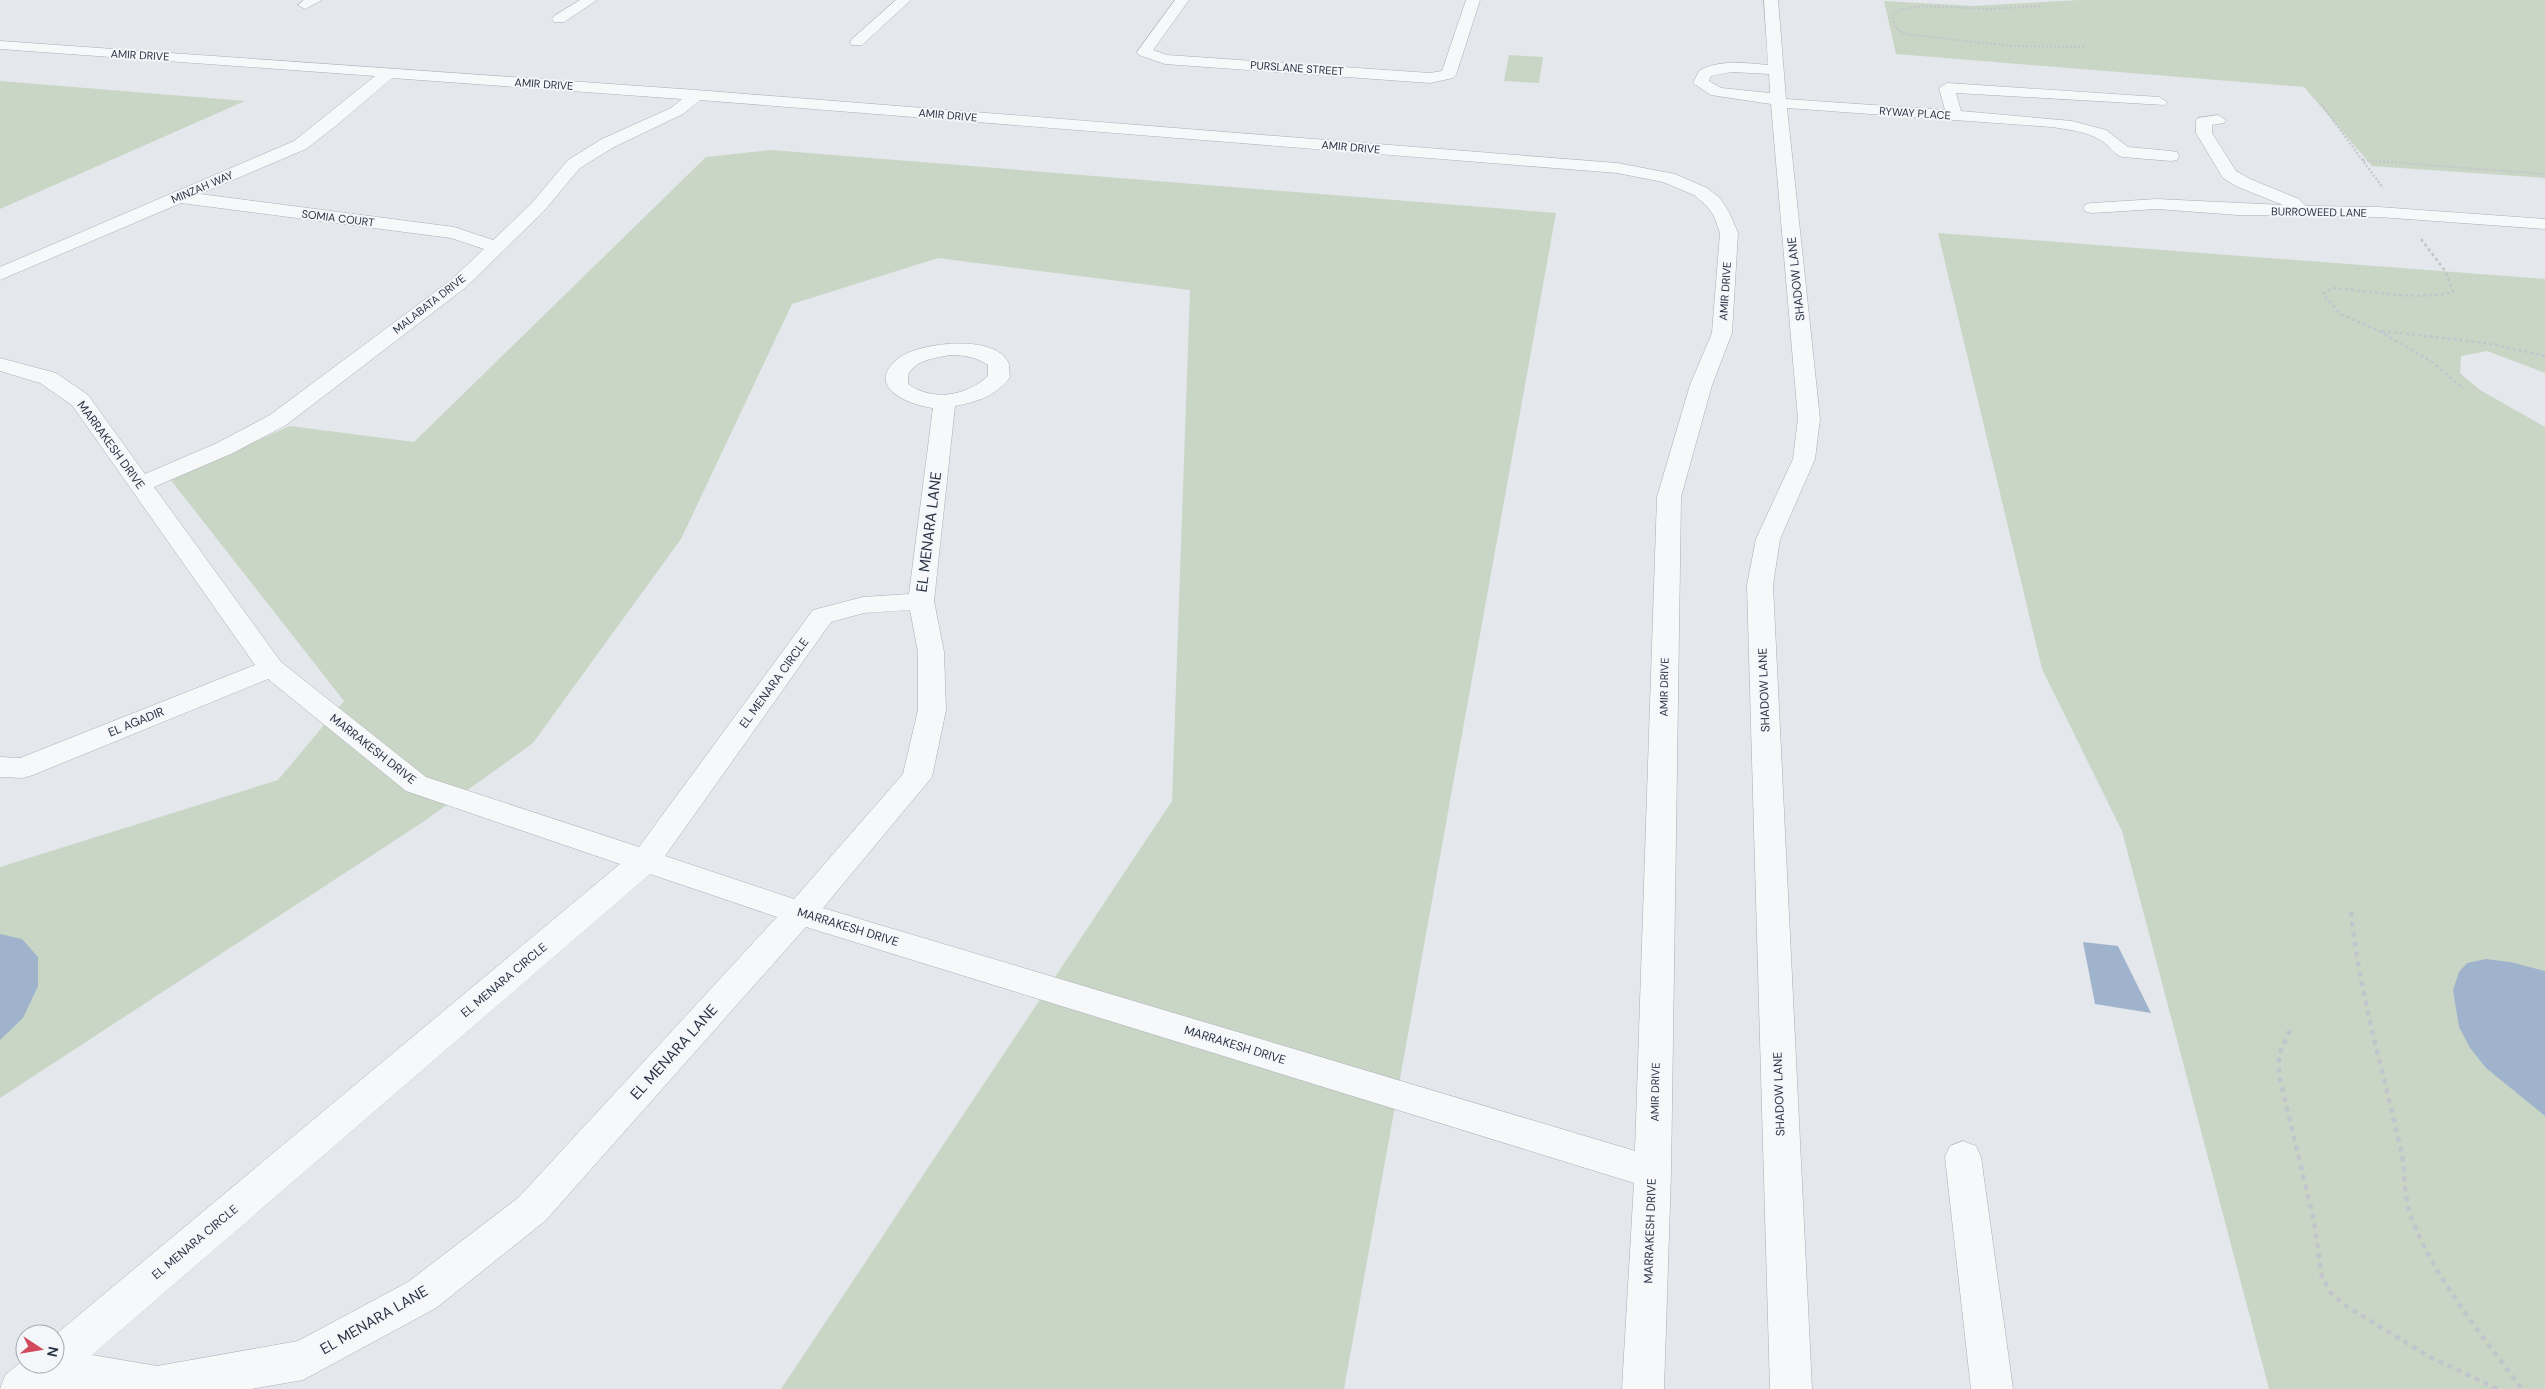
<svg xmlns="http://www.w3.org/2000/svg" width="2545" height="1389" viewBox="0 0 2545 1389" font-family="'DM Sans',sans-serif">
<style>
.green{fill:#c9d6c5}
.water{fill:#9fb4cc}
.lines{fill:none;stroke-linecap:round;stroke-linejoin:round}
.minor-casing{stroke:#a9aeb7;stroke-width:1}
.path-far2{stroke:#c2c5cb;stroke-width:2;stroke-dasharray:2 2;stroke-linecap:butt}
.path-far1{stroke:#c2c5cb;stroke-width:2.5;stroke-dasharray:3 3;stroke-linecap:butt}
.path{stroke:#c2c5cb;stroke-width:4.5;stroke-dasharray:5 5;stroke-linecap:butt}
.minor{fill:#f7f8fa;fill-rule:evenodd}
.labels{text-anchor:middle;dominant-baseline:central;stroke-width:4;stroke-linejoin:round;paint-order:stroke}
.far-street-label{font-size:11px;fill:#2b3445;stroke:#f4f6f9}
.street-label{font-size:12px;fill:#2b3445;stroke:#f4f6f9}
.near-street-label{font-size:15px;fill:#2b3445;stroke:#f4f6f9}
</style>
<rect width="100%" height="100%" fill="#e4e7ec"/>
<path class="green" d="M2079 0H2545V178L2372 166 2304 87 1896 54 1884 1 1973 6Z
M1509 55 1543 57 1539 83 1504 81Z
M0 81 245 101 0 209Z
M771 150 1556 213 1344 1389H781L1172 801 1190 290 938 258 792 304 681 539 533 743 423 822 0 1098V867L278 780 344 701 170 479 290 426 414 442 706 157Z
M1938 233 2545 279V373L2487 351 2461 356 2460 373 2480 390 2545 427V1389H2269L2122 831 2042 669Z"/>
<path class="water" d="M0 934 22 939 38 957V986L23 1018 0 1040Z
M2083 942 2118 946 2151 1013 2095 1004Z
M2486 959 2510 962 2545 971V1116L2486 1068 2470 1048 2459 1027 2453 990 2459 972 2467 963Z"/>
<g class="lines">
<g class="minor-casing">
<path id="minor" d="M304 0H322L305 9 298 5Z
M580 0H597L564 22H554L552 19 554 16Z
M896 0H911L862 45H852L850 42 852 39Z
M1175 0H1189L1153 50 1167 55 1430 73 1442 71 1466 0H1480L1456 75 1453 78 1430 83 1165 64 1139 55 1137 52Z
M1764 0H1778L1786 99 1945 110 1939 88 1947 83 2159 97 2167 102 2165 105 1956 93 1961 111 2072 121 2106 130 2128 147 2171 151 2177 152 2179 156 2177 160 2171 161 2123 157C2114 155 2110 146 2102 141 2087 131 2069 130 2052 127L1787 108 1820 419 1815 459 1780 539 1773 585 1812 1389H1770L1747 585 1756 539 1793 459 1798 419 1771 104 1711 95 1693 83 1699 71C1719 59 1745 63 1768 65ZM1732 72 1769 74 1770 93 1721 88 1709 81 1711 76Z
M0 41 696 90 1617 163 1675 174 1707 188 1720 198 1729 212 1738 233 1732 333 1712 385 1681 497 1671 1173 1664 1389H1622L1634 1183 806 927 545 1221 436 1308 303 1380 251 1389H0L5 1375 25 1359V1364H55V1335L620 864 406 791 268 679 33 775 23 778 0 777V757L20 758 255 665 72 405 40 383 0 371V358L56 373 88 395 145 474 217 443 270 415 451 280 484 249 451 238 181 203 0 280V267L294 141 375 76 0 49ZM392 78 682 99 671 108 602 139 568 160 531 204 493 240 454 227 200 194 306 149 337 125ZM700 100 1617 173 1663 182 1694 195 1707 206 1714 216 1720 233 1712 333 1690 385 1657 497 1635 1151 823 908 932 777 946 710 944 652 934 601 955 406C976 402 997 396 1010 377 1009 372 1010 366 1008 362 995 334 919 342 899 358 863 386 908 405 933 408L909 594 863 597 813 610 639 847 426 777 281 662 154 487 233 453 286 425 465 288 543 212 580 168 614 147 683 114ZM950 355C964 355 976 357 988 365V376C966 396 933 402 908 384V375C915 360 935 358 950 355ZM910 610 918 652V710L903 774 794 899 665 856 831 622 864 613ZM650 874 777 917 519 1197 408 1282 298 1341 157 1366 92 1355Z
M2218 115 2226 120 2224 123 2212 125V133L2236 171 2250 179 2299 199 2306 206 2379 207 2545 219V229L2379 217 2238 215 2157 209 2092 213 2086 212 2083 208 2086 204 2092 203 2157 199 2283 205 2238 187 2223 178 2196 133V121L2198 118Z
M1963 1141 1976 1146 1981 1157 2013 1389H1971L1945 1157 1950 1146Z"/>
</g>
<path class="path-far2" d="M2040 6 1989 9 1923 6 1900 10 1893 14 1894 26 1902 33 1912 35 2012 46 2086 47
M2321 104 2383 188
M2363 160 2545 174"/>
<path class="path-far1" d="M2421 239 2446 272 2453 292C2412 301 2373 291 2332 288L2323 294 2340 314 2379 331 2432 362 2464 389
M2382 331 2486 343 2545 356"/>
<path class="path" d="M2351 912C2359 992 2383 1071 2401 1150 2406 1170 2403 1194 2410 1214 2433 1277 2482 1335 2522 1389
M2290 1030 2279 1054V1075L2314 1221 2322 1277 2331 1293 2346 1306 2430 1357 2498 1389"/>
<use href="#minor" class="minor"/>
</g>
<g class="labels">
<g class="far-street-label">
<text transform="translate(140 55) rotate(3)">AMIR DRIVE</text>
<text transform="translate(1297 68) rotate(4)">PURSLANE STREET</text>
<text transform="translate(544 84) rotate(4)">AMIR DRIVE</text>
<text transform="translate(1915 113) rotate(4)">RYWAY PLACE</text>
<text transform="translate(948 115) rotate(5)">AMIR DRIVE</text>
<text transform="translate(1351 147) rotate(5)">AMIR DRIVE</text>
<text transform="translate(202 187) rotate(-23)">MINZAH WAY</text>
<text transform="translate(2319 212) rotate(1)">BURROWEED LANE</text>
<text transform="translate(338 218) rotate(7)">SOMIA COURT</text>
<text transform="translate(1725 291) rotate(-86)">AMIR DRIVE</text>
<text transform="translate(429 304) rotate(-38)">MALABATA DRIVE</text>
<text transform="translate(1664 687) rotate(-89)">AMIR DRIVE</text>
<text transform="translate(1655 1092) rotate(-89)">AMIR DRIVE</text>
</g>
<g class="street-label">
<text transform="translate(1796 279) rotate(-96)">SHADOW LANE</text>
<text transform="translate(111 445) rotate(54)">MARRAKESH DRIVE</text>
<text transform="translate(774 683) rotate(-54)">EL MENARA CIRCLE</text>
<text transform="translate(1764 690) rotate(-92)">SHADOW LANE</text>
<text transform="translate(136 722) rotate(-22)">EL AGADIR</text>
<text transform="translate(373 749) rotate(38)">MARRAKESH DRIVE</text>
<text transform="translate(848 927) rotate(17)">MARRAKESH DRIVE</text>
<text transform="translate(504 980) rotate(-40)">EL MENARA CIRCLE</text>
<text transform="translate(1235 1045) rotate(17)">MARRAKESH DRIVE</text>
<text transform="translate(1779 1094) rotate(-92)">SHADOW LANE</text>
<text transform="translate(1650 1231) rotate(-88)">MARRAKESH DRIVE</text>
<text transform="translate(195 1242) rotate(-40)">EL MENARA CIRCLE</text>
</g>
<g class="near-street-label">
<text transform="translate(929 532) rotate(-83)">EL MENARA LANE</text>
<text transform="translate(674 1052) rotate(-48)">EL MENARA LANE</text>
<text transform="translate(374 1320) rotate(-30)">EL MENARA LANE</text>
</g>
</g>
<g transform="translate(40 1349) rotate(102)"><circle r="24" fill="#f4f6f9" stroke="#a4a8b1"/>
<path d="M0-4L9 19L0 12L-9 19Z" fill="#d1495b"/>
<text y="-8" font-size="14" font-weight="bold" text-anchor="middle" fill="#2b3445">N</text>
</g>
</svg>
